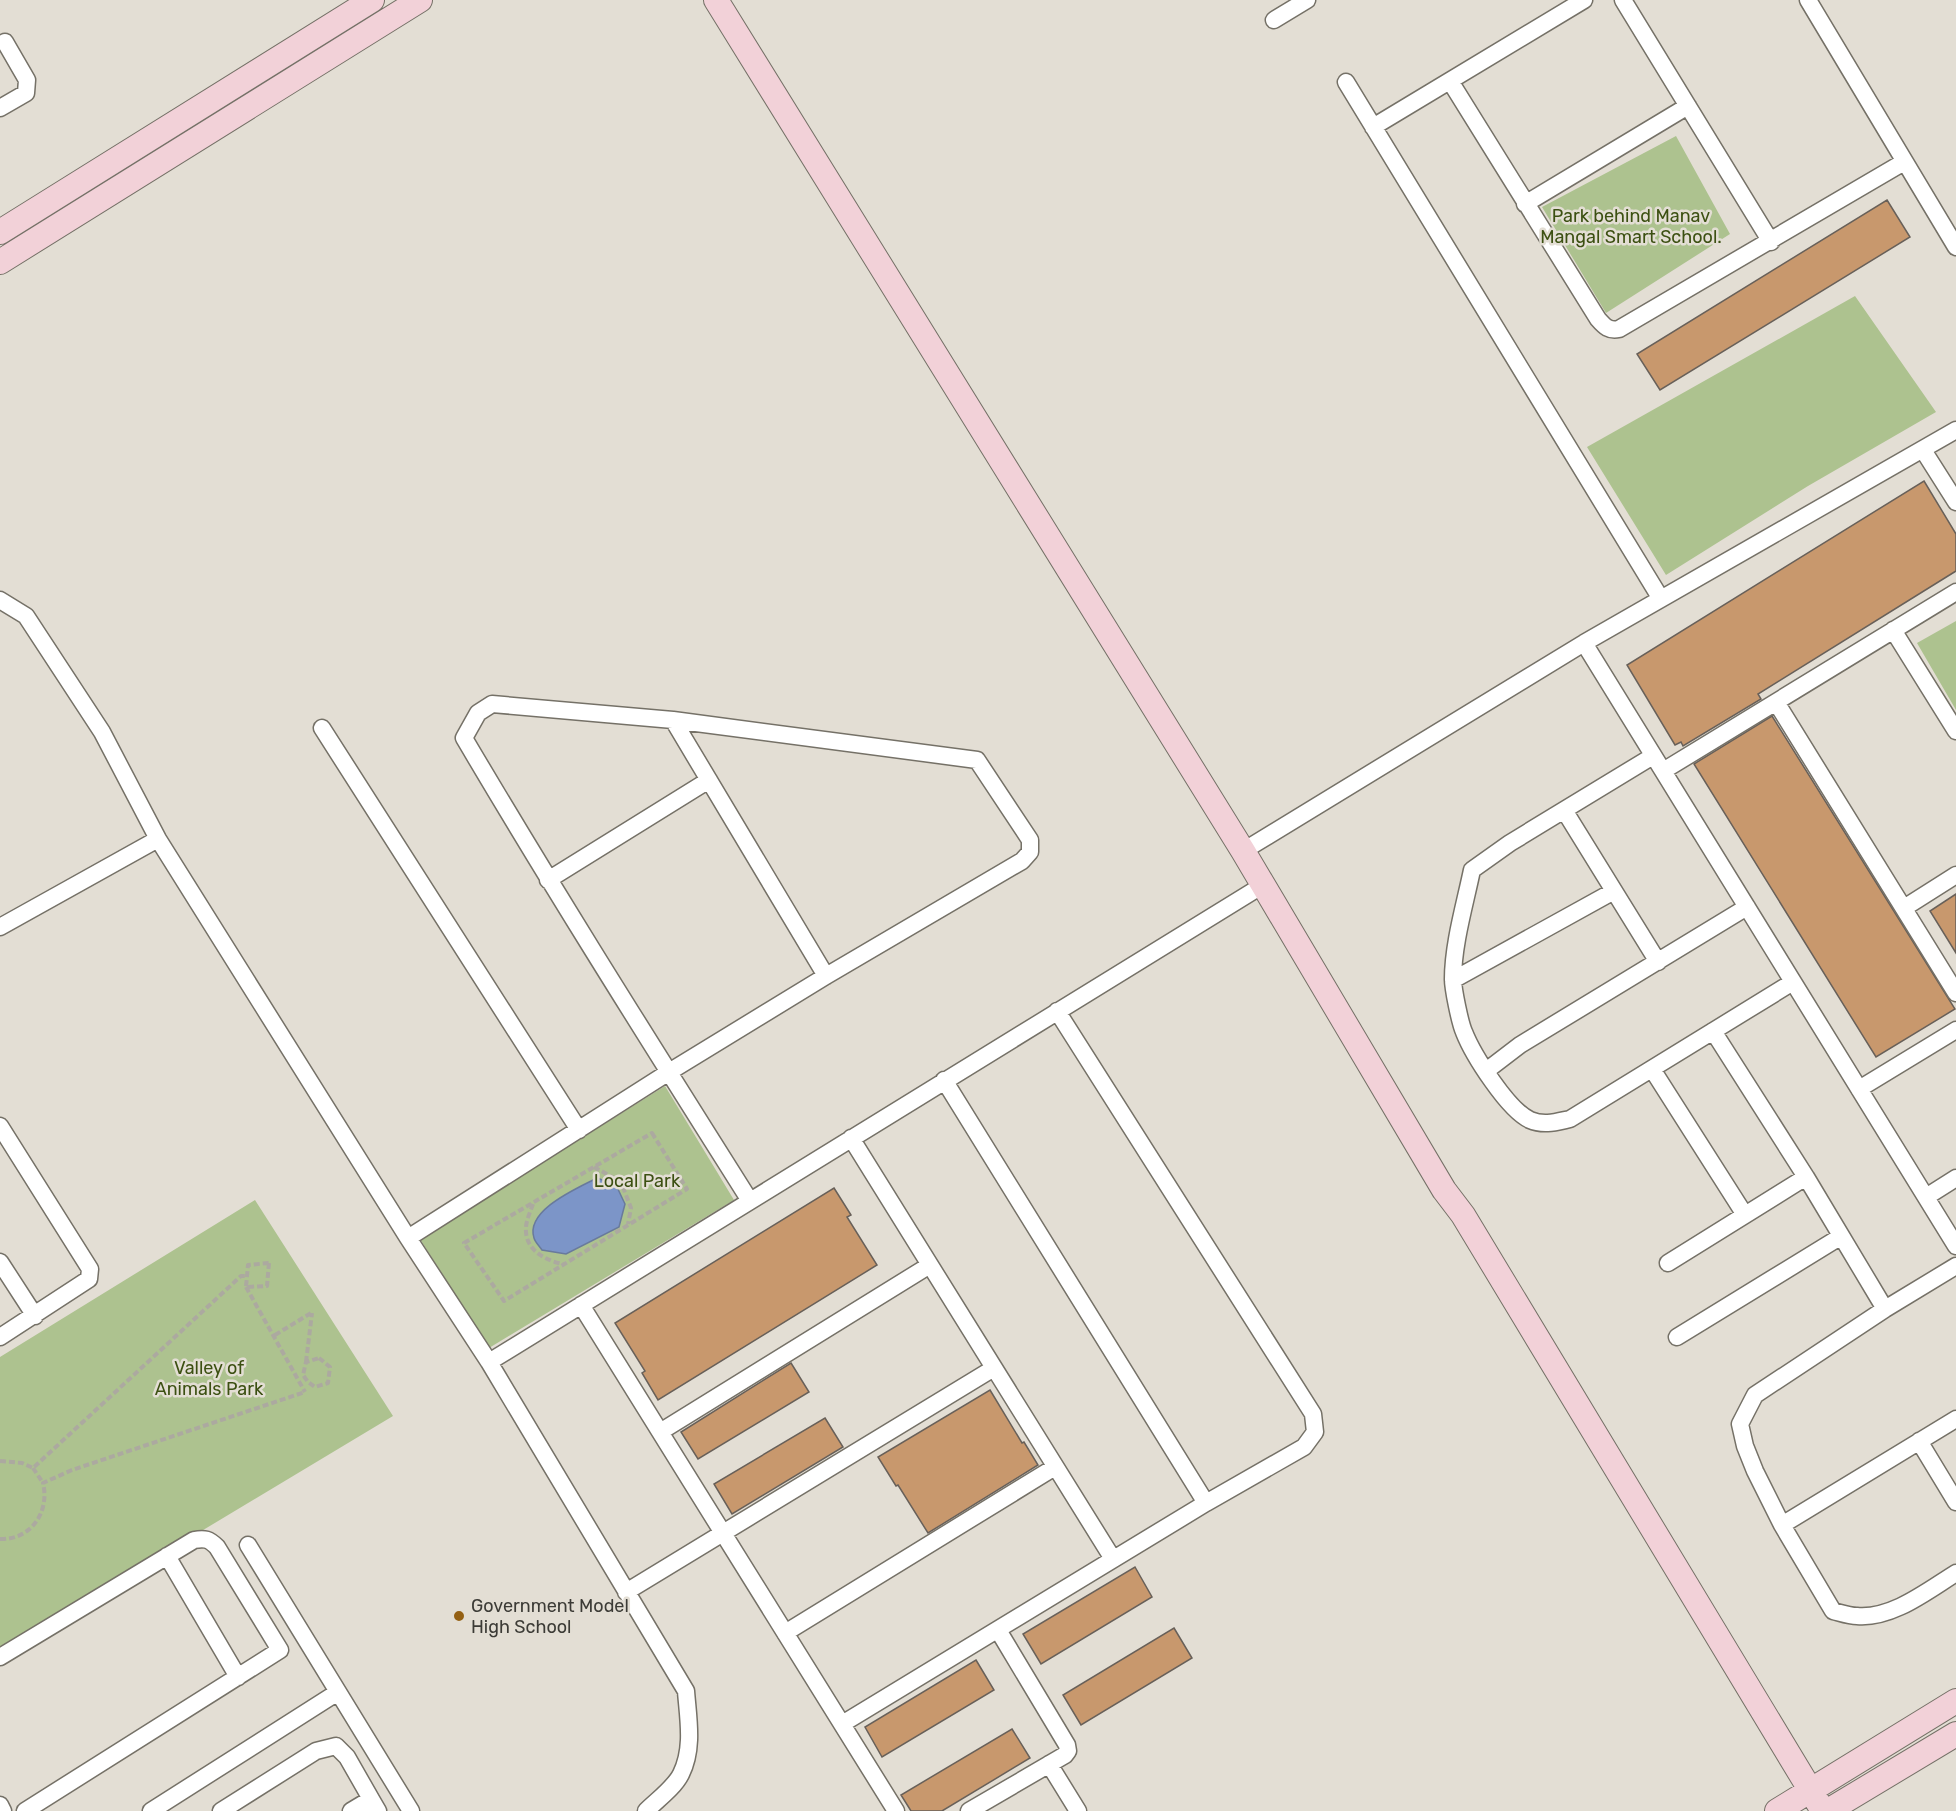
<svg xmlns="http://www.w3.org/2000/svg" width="1956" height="1811" viewBox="0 0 1956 1811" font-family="Rubik,sans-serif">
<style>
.green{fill:#adc28f}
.water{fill:#7c95c8;stroke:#697a9c;stroke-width:1.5}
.building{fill:#c8986d;stroke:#686059;stroke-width:1.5}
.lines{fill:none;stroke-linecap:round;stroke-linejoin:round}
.minor-casing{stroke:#757167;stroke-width:19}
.secondary-casing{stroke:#757167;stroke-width:26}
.path{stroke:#aca9a0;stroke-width:4;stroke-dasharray:6 3;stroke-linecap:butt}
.minor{stroke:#fff;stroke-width:16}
.secondary{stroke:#f2d1d8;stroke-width:24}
.poi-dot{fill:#946013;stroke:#e3ded4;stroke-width:2}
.labels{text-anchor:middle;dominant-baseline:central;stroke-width:5;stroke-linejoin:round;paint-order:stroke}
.park-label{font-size:18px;fill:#3c5012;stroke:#e3ded4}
.poi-label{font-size:18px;fill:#3c3b36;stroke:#e3ded4;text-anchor:start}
</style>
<rect width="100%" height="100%" fill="#e3ded4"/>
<path class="green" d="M1676 136 1730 234 1606 313 1542 207Z
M1855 296 1936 412 1808 486 1666 575 1587 447Z
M1956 621V710L1917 643Z
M665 1086 734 1200 489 1348 420 1239Z
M255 1200 393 1416 0 1652V1357Z"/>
<path class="water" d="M597 1178 616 1185 625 1204 619 1227 566 1254 542 1250C540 1247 535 1242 534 1238 525 1210 578 1188 597 1178Z"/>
<path class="building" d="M1887 200 1910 237 1660 390 1637 354Z
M1924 481 1956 534V571L1758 694 1761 699 1683 746 1681 742 1675 745 1627 665Z
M1772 716 1955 1009 1876 1057 1694 764Z
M1956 894V953L1930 911Z
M834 1188 851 1215 847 1217 877 1265 658 1400 642 1373 645 1371 615 1323Z
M791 1363 809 1392 698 1459 681 1432Z
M990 1390 1022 1443 1024 1442 1038 1465 928 1533 898 1485 896 1486 878 1457Z
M825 1418 843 1447 732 1514 714 1484Z
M1135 1567 1152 1597 1041 1664 1023 1634Z
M1174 1628 1192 1658 1081 1725 1063 1695Z
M976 1660 994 1690 882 1757 865 1727Z
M1012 1729 1030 1758 942 1811H911L901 1795Z"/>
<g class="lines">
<g class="minor-casing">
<path id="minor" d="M1623 0 1771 242
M1808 0 1956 247
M1274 20 1307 0
M1450 81 1598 319C1605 327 1609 331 1619 329L1904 162
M1346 82 1661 599
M0 108 26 93 27 80 5 42
M1373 127 1584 0
M1525 204 1688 106
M1923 450 1956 502
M0 600 26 616 102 732 158 839 408 1238 489 1362 686 1691C688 1718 694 1748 681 1774 674 1788 657 1800 646 1811
M1893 630 1956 731
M1584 643 1956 1246
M1776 702 1956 993
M673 720 826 976
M322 728 579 1130
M1653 756 1510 843 1472 870C1465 904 1453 944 1453 979 1453 989 1460 1023 1464 1032 1473 1055 1508 1110 1530 1120 1544 1126 1556 1122 1570 1119L1793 982
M1663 771 1956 592
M1564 810 1658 962
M1243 851 1584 643 1956 430
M548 880 709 780
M1904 908 1956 875
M0 927 158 839
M1453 980 1614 891
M1713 1031 1806 1177 1885 1309
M1652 1069 1745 1215
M1486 1071 1520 1045 1747 907
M944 1080 1206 1503
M1859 1089 1956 1030
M0 1126 90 1269 89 1279 0 1337
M851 1138 1113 1559
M1926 1197 1956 1178
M408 1238 669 1072 826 976 1022 861 1030 852V840L977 760 673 720 492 704 478 713 464 738C556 894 653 1047 750 1201
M0 1262 35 1316
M1668 1263 1806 1177
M1956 1266 1885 1309 1755 1395 1740 1424 1745 1446 1755 1471 1782 1525 1833 1611C1841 1613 1849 1616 1857 1616 1892 1619 1927 1591 1956 1573
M581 1305 896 1811
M1677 1337 1840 1237
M489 1362 1263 885
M660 1432 930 1265
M1919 1441 1956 1502
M1782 1525 1956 1419
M248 1545 411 1811
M167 1556 238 1677
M626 1592 994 1368
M785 1633 1055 1467
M0 1657 194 1540C205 1538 209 1539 217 1547L280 1650 25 1811
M842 1724 1206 1503 1304 1447 1315 1432 1313 1414 1057 1011
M1049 1764 1078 1811
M0 1805 3 1811
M151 1811 338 1692
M221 1811 316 1751 336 1746 347 1757 371 1799
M351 1811 371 1799 378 1811
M969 1811 1065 1755 1068 1751 1067 1745 998 1630"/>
</g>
<g class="secondary-casing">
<path id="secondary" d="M716 0 1243 851 1444 1190 1463 1215 1823 1811
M0 232 372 0
M0 262 420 0
M1777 1811 1956 1701
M1828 1811 1956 1734"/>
</g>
<path class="path" d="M652 1133 687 1189 504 1301 464 1243Z
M594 1167 621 1182 631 1208 628 1224
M533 1204C530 1213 525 1222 526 1232 527 1251 547 1261 563 1264
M269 1263 267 1286 246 1287 248 1265Z
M246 1287 305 1392
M275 1335 311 1313
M319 1358 330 1367 328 1383 315 1387 308 1382 303 1375 306 1362Z
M306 1362 312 1313
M0 1461 22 1463 33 1468 241 1276H247
M33 1468 43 1483
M0 1539C31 1540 50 1512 43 1483L72 1470 305 1392"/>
<use href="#minor" class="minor"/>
<use href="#secondary" class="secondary"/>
</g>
<circle class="poi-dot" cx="459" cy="1616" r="6"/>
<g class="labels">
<g class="park-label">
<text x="1631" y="216">Park behind Manav<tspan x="1631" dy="21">Mangal Smart School.</tspan></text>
<text x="637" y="1181">Local Park</text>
<text x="209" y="1368">Valley of<tspan x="209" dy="21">Animals Park</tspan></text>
</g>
<g class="poi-label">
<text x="471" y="1606">Government Model<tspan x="471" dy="21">High School</tspan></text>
</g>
</g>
</svg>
